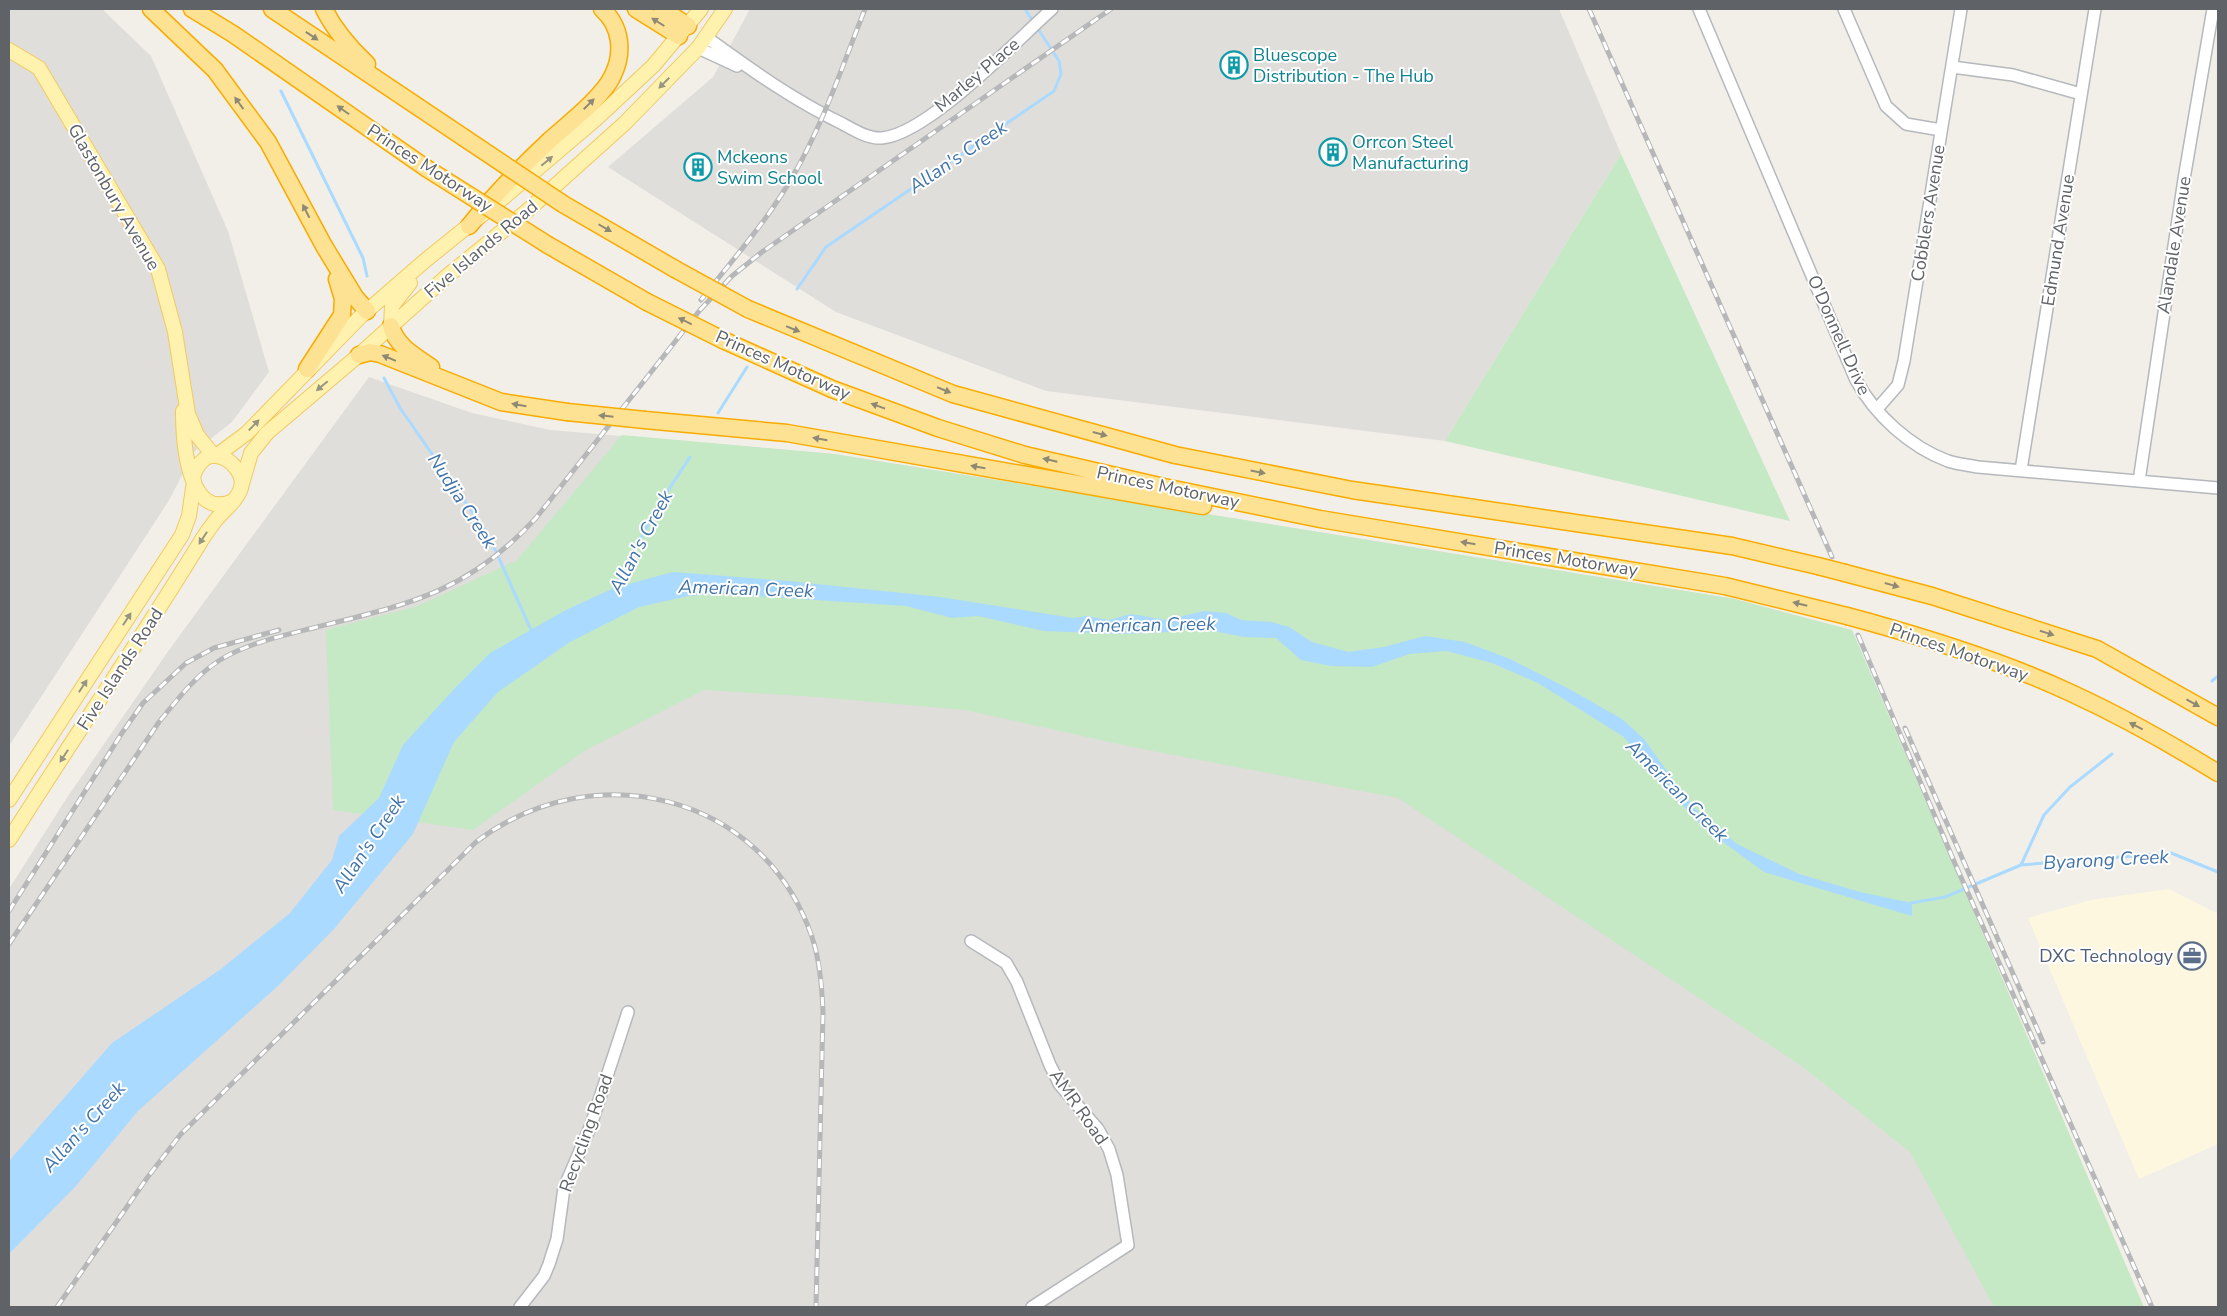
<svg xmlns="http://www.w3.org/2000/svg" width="2227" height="1316" viewBox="0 0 2227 1316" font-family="'Nunito Sans',sans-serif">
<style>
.commercial{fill:#fef7e0}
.industrial{fill:#e0deda}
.green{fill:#c5e8c5}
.water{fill:#aadaff}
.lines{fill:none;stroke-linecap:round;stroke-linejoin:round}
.stream{stroke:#aadaff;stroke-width:3}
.minor-casing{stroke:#b5b8bc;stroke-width:14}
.major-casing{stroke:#f2c960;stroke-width:16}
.highway-casing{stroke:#f9ab00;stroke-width:19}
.minor{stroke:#fff;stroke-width:11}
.major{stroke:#fff2af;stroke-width:14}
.highway{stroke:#fde293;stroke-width:16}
.rail-casing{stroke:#b6b7b8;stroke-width:5}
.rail{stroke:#fff;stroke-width:3;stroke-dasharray:9;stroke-linecap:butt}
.highway-bridge-casing{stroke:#f9ab00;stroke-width:19;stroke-linecap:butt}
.highway-bridge{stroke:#fde293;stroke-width:16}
.oneway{fill:#8e8975}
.oneway2{fill:#979581}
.labels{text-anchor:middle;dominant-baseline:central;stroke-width:4;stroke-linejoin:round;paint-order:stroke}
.culture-label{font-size:18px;fill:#0d838f;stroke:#fff;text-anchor:start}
.street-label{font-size:18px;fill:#5f6368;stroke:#fff}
.service-label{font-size:18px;fill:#4e5e75;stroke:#fff;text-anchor:end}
.water-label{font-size:19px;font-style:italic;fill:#4174aa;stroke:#fff}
</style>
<rect width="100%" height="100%" fill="#f1efe8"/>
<path class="commercial" d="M2169 889 2218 914V1144L2139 1179 2028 918 2091 900Z"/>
<path class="industrial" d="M9 9H102L151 56 228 231 269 372 232 422 195 451 168 502 9 746Z
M750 9H1559L1621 154 1445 441 1046 391 836 312 608 167 713 77Z
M369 377 472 413 550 430 834 454 1735 599 2143 1307H9V889L66 799 169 650Z"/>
<path class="green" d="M1621 154 1790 521 1445 441Z
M622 435 834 454 1735 599 1852 630 2144 1307H1994L1910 1152 1803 1067 1398 798 1137 748 965 710 817 697 704 690 586 750 473 830 333 810 326 630 418 606 517 560Z"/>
<path class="water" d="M673 572 788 581 940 597 1073 618 1087 616 1109 620 1131 614 1166 620 1204 611 1226 613 1241 620 1271 622 1289 627 1312 642 1348 652 1384 647 1425 636 1465 642 1510 659 1571 690 1622 719 1644 739 1692 806 1737 844 1799 874 1860 892 1912 903V916L1764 872 1704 828 1657 778 1624 737 1538 683 1492 663 1447 651 1409 654 1372 667 1331 666 1301 660 1276 638 1244 637 1198 628 1167 632 1121 634 1044 631 978 616 952 618 906 606 723 594 688 596 639 607 570 642 498 692 454 742 413 834 334 929 278 986 138 1111 76 1186 9 1254V1161L112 1043 221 969 290 913 332 860 339 836 379 798 403 745 454 689 490 653 566 610 614 588Z"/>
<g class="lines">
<path class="stream" d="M281 91 363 258 367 276
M797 289 826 247 1054 91 1061 74 1059 61 1025 9
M384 378 400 408 489 536 531 630
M718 413 747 367
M613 590 658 506 690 457
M2212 681 2218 676
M2021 865 2171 853 2218 872
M1911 903 1945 897 2021 865 2044 815 2070 787 2112 754"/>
<g class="minor-casing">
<path id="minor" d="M1699 9 1856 380C1875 415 1910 447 1948 461 1957 464 1968 465 1978 467L2218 488
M1844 9 1886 106 1906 124 1941 130
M706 37C750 69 793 100 843 124 854 130 868 139 882 138 928 134 1016 41 1052 9
M698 48 737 66
M1952 67 2013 75 2081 94
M1877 409 1898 385 1904 361 1961 9
M2021 470 2095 9
M2139 481 2184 179 2213 9
M971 941 1006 963 1017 982 1050 1065 1060 1085 1098 1129 1109 1149 1117 1175 1128 1245 1032 1307
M520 1307 544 1276 549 1264 557 1239 564 1188 591 1125 628 1012"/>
</g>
<g class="major-casing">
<path id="major" d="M9 50 39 68 158 269 175 332 188 414 197 435 214 456
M391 326 392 306 410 283
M183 411C183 439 187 522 233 501
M216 456 247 433 360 317 427 259 503 198 595 120 653 66 701 9
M241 487 251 453 267 433 359 355 446 277 527 211 625 123 698 48 725 9
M9 800 182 535 189 516 194 481
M9 840C71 742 137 645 198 546 203 537 209 529 215 521 223 511 237 501 241 488 245 474 230 457 216 456 204 454 195 468 193 478"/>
</g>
<g class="highway-casing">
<path id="highway" d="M151 9 215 70 268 142 324 246 355 297 367 311
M192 9 233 34 426 168
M272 9 463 137
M324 9C335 31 349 47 367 64
M636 9 679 36
M662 9 688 26
M563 204 675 269
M469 226C495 194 520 168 550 140 568 124 604 96 613 75 624 52 621 26 602 9
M548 245 647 302
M748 309 953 394 1175 455 1352 490 1732 546 1818 566
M391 326C396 346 415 356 431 367
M723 340 832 389 938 428 1025 455 1164 487 1320 519 1725 586 1847 616
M359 355 370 352 380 354 501 402 567 412
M307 369 342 315 343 299 337 279
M645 420 787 433 1203 506
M1845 573 1932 596 2097 649 2218 717
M1869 622C1937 641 2007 663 2071 693 2121 716 2171 744 2218 773"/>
</g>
<use href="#minor" class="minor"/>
<use href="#major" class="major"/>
<use href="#highway" class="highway"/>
<g class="rail-casing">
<path id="rail" d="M1589 9 1832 557
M701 300C733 259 769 219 794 174 824 122 843 64 865 9
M1858 635 1956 866 2152 1307
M1905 728 2043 1042
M9 911 122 733 143 703 186 663 214 648 279 630
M9 944 159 722C178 699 195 676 220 660 247 643 286 635 317 627 410 604 468 592 536 518L700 310 732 276 762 252 1111 9
M57 1307 147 1178 181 1134 476 842C593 753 763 793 812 937 820 961 822 986 823 1012L816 1307"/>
</g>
<use href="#rail" class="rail"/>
<g class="highway-bridge-casing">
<path id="highway-bridge" d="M463 137 563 204
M426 168 548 245
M675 269 748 309
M647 302 723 340
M567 412 645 420
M1818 566 1845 573
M1847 616 1869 622"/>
</g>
<use href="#highway-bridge" class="highway-bridge"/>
</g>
<defs><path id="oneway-solid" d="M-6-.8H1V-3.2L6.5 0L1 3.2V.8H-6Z" transform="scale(1.25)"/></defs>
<g class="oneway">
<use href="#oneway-solid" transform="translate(658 22) rotate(-148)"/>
<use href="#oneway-solid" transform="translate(312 36) rotate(34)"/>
<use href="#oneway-solid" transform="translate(239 103) rotate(-126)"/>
<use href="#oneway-solid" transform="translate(589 104) rotate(-45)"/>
<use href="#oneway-solid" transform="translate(343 110) rotate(-145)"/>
<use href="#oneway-solid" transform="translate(306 211) rotate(-117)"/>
<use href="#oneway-solid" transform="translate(605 228) rotate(30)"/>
<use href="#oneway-solid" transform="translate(685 321) rotate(-154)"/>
<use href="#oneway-solid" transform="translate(793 329) rotate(22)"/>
<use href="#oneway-solid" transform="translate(389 358) rotate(-158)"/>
<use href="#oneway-solid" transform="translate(944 390) rotate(22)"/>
<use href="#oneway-solid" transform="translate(519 405) rotate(-170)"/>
<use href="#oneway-solid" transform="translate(878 406) rotate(-160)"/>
<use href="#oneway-solid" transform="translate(606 416) rotate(-174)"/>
<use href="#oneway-solid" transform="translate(1100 434) rotate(15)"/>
<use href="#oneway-solid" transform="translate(820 439) rotate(-170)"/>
<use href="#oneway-solid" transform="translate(1050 460) rotate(-167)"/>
<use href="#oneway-solid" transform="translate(978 467) rotate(-170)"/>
<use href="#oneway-solid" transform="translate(1258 472) rotate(11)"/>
<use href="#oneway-solid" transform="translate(1468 543) rotate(-171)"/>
<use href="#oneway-solid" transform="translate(1892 585) rotate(16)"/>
<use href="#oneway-solid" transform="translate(1800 604) rotate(-166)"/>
<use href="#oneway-solid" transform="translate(2047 633) rotate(18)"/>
<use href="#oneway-solid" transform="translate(2193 703) rotate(29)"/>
<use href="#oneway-solid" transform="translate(2136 726) rotate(-153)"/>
</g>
<g class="oneway2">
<use href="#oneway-solid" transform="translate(664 83) rotate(135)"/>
<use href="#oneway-solid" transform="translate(547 161) rotate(-40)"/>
<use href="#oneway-solid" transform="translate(322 386) rotate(140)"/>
<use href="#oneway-solid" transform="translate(254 425) rotate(-46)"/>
<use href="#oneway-solid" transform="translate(203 538) rotate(123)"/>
<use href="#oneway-solid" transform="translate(127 619) rotate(-57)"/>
<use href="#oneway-solid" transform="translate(83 686) rotate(-57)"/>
<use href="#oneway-solid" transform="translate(64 756) rotate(123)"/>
</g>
<defs>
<g id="building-ring" transform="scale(1.4375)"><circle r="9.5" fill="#fff" stroke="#0f9aa8" stroke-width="1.5"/><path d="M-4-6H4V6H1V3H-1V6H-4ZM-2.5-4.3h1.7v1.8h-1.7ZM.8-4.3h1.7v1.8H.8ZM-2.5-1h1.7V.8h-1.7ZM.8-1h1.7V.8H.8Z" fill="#0f9aa8"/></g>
<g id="office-ring" transform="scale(1.4375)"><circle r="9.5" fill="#fff" stroke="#5c6f8a" stroke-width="1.5"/><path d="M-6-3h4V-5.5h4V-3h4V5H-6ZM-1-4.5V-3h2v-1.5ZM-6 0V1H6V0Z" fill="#5c6f8a"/></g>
</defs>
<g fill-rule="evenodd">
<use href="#building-ring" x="1234" y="65"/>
<use href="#building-ring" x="1333" y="152"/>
<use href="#building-ring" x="698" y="167"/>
<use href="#office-ring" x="2192" y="956"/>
</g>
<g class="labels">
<g class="culture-label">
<text x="1253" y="55">Bluescope<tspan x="1253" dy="21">Distribution - The Hub</tspan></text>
<text x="1352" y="142">Orrcon Steel<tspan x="1352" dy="21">Manufacturing</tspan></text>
<text x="717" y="157">Mckeons<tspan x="717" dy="21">Swim School</tspan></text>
</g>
<g class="street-label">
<text transform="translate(977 75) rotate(-40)">Marley Place</text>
<text transform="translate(430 168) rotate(33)">Princes Motorway</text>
<text transform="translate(114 197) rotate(60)">Glastonbury Avenue</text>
<text transform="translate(1928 213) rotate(-81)">Cobblers Avenue</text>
<text transform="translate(2058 240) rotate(-81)">Edmund Avenue</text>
<text transform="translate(2174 245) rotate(-81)">Alandale Avenue</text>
<text transform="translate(481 249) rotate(-40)">Five Islands Road</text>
<text transform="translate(1839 335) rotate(66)">O'Donnell Drive</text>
<text transform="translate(783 365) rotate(24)">Princes Motorway</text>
<text transform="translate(1168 487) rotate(12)">Princes Motorway</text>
<text transform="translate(1566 559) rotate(9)">Princes Motorway</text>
<text transform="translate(1959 652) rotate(19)">Princes Motorway</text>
<text transform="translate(120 669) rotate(-57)">Five Islands Road</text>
<text transform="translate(1079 1107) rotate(55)">AMR Road</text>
<text transform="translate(586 1133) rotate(-70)">Recycling Road</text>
</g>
<g class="service-label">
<text x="2173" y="956">DXC Technology</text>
</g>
<g class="water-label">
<text transform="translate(958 157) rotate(-34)">Allan's Creek</text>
<text transform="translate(462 501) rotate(57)">Nudjia Creek</text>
<text transform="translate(641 542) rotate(-62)">Allan's Creek</text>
<text transform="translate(746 589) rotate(2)">American Creek</text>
<text transform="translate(1148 625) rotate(-1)">American Creek</text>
<text transform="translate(1677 791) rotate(45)">American Creek</text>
<text transform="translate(369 844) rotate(-56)">Allan's Creek</text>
<text transform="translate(2106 860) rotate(-3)">Byarong Creek</text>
<text transform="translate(84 1127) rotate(-48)">Allan's Creek</text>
</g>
</g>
<rect width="2227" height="1316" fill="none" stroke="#5f6368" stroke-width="20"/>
</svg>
